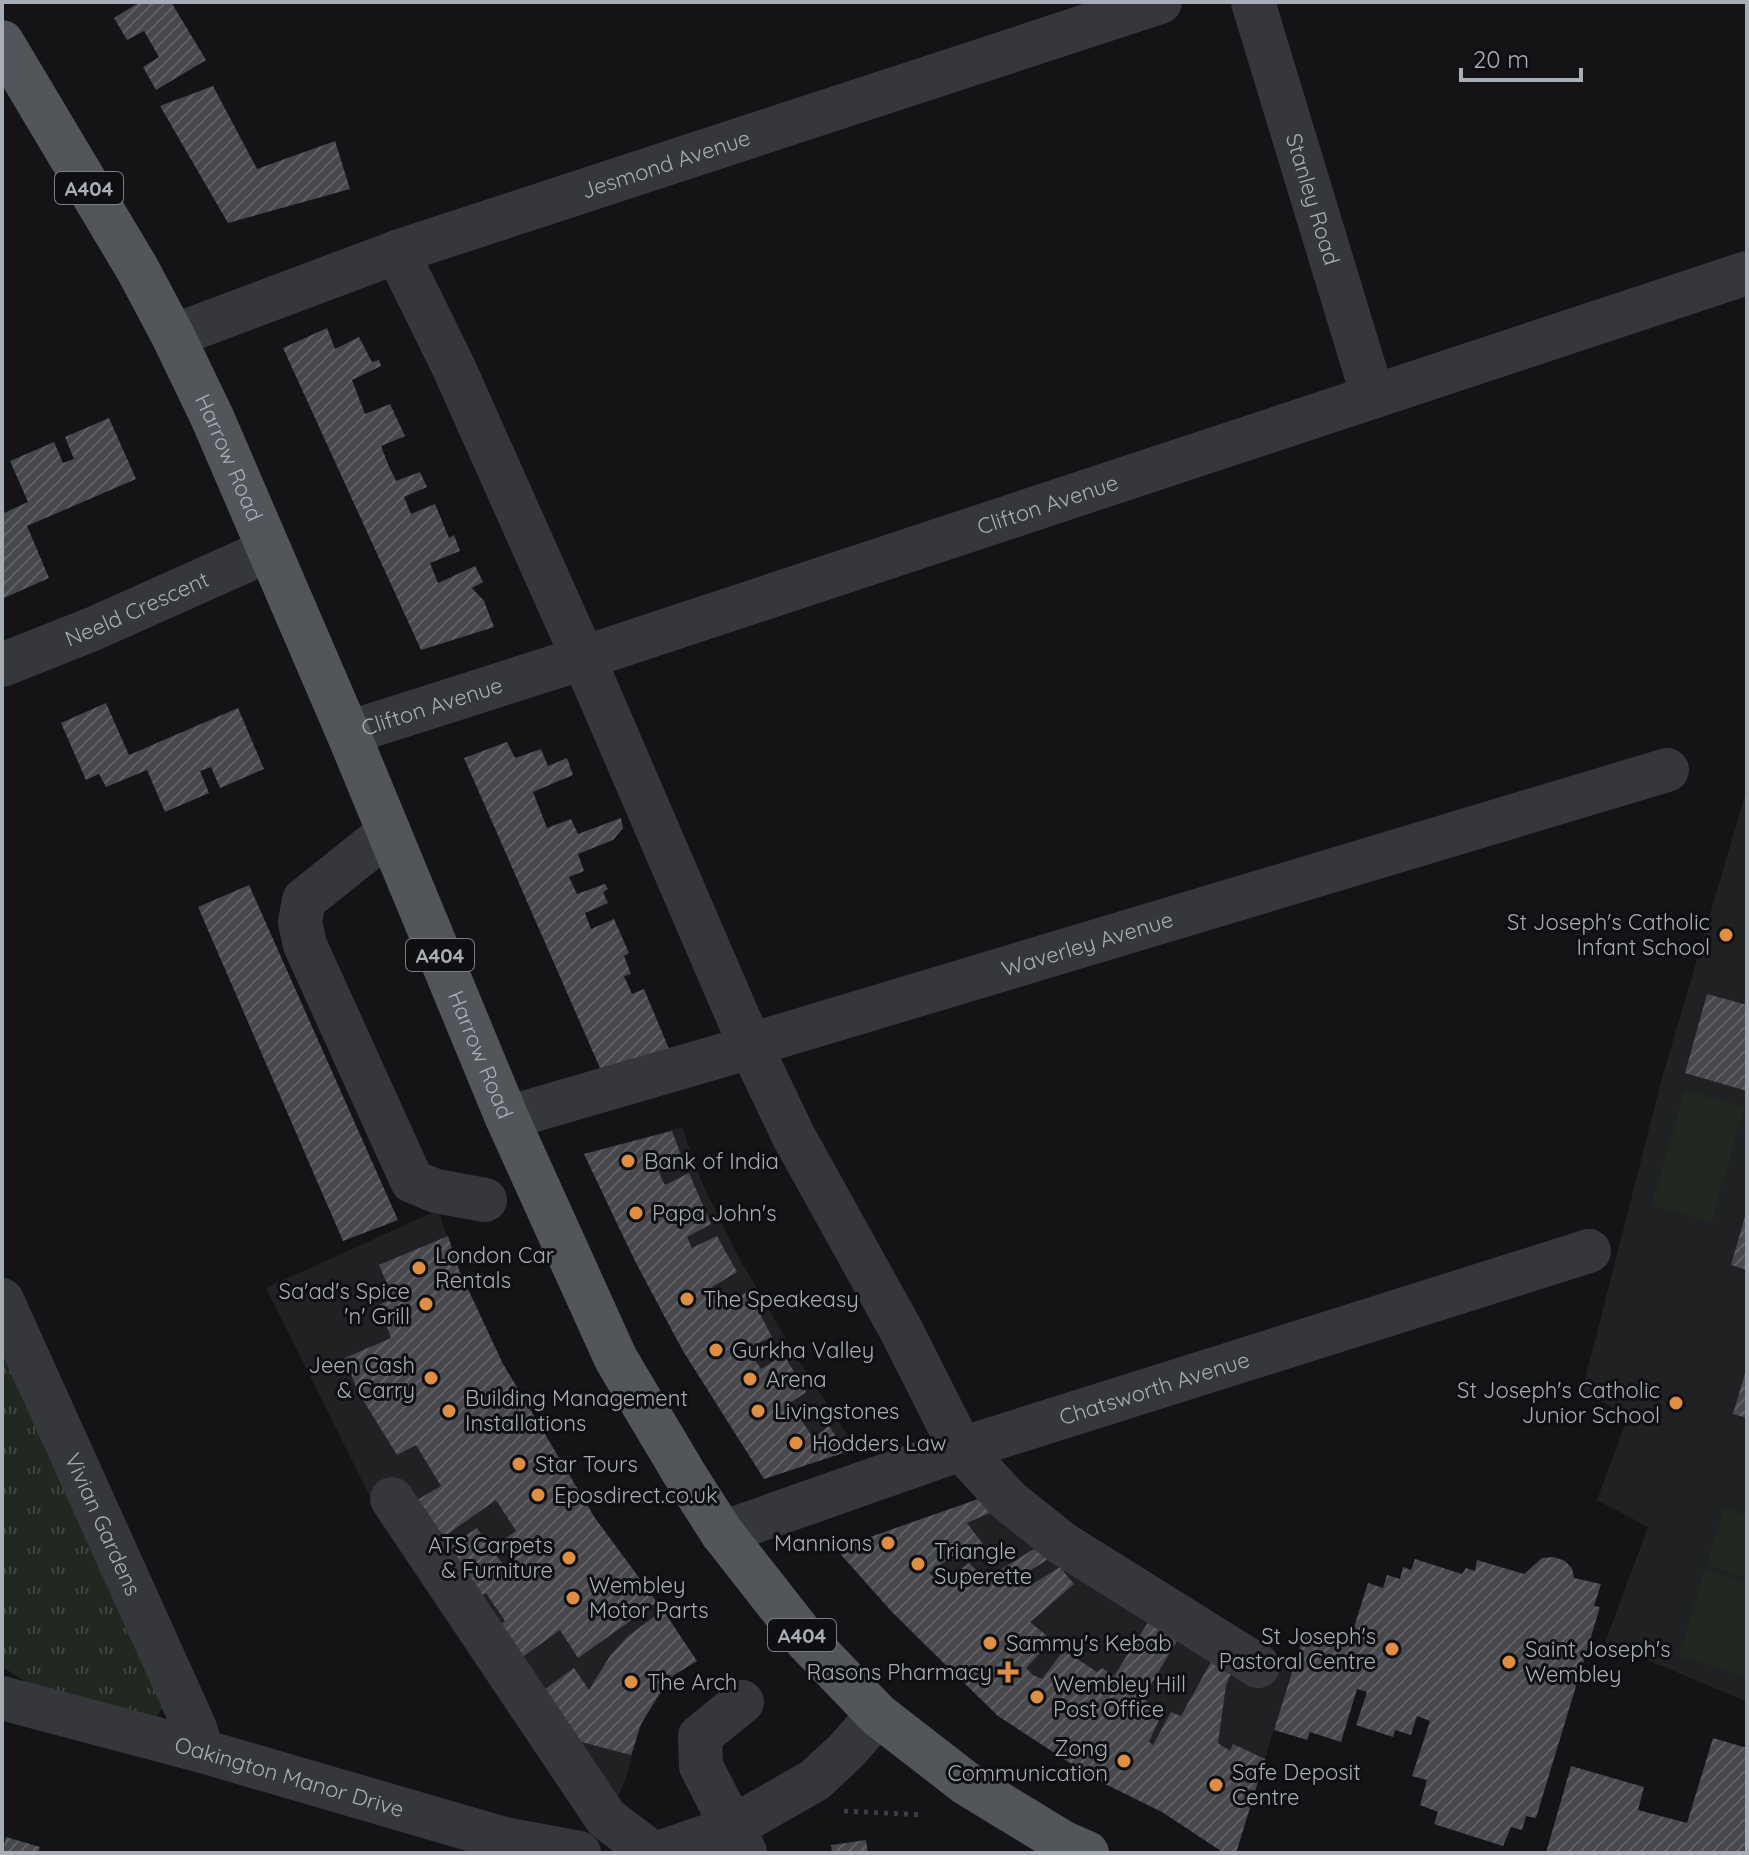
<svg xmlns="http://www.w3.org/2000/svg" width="1749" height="1855" viewBox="0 0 1749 1855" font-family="Quicksand,sans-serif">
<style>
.built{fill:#202123}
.grass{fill:#212821}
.park{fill:url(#park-tufts)}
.building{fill:url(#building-hatch)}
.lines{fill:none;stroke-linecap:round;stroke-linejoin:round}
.path{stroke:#3c3e41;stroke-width:5;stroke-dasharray:4 6;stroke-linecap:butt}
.minor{stroke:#36373a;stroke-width:44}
.major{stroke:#525559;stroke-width:44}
.poi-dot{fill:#df8f43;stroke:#0f0f11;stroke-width:3}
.labels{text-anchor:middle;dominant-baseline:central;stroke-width:6;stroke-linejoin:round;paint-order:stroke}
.shield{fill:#0f0f11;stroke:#797e84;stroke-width:2}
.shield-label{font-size:20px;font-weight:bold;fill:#a7aeb5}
.street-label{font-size:22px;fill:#a7aeb5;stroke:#0f0f11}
.poi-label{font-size:22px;fill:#a7aeb5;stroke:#0f0f11;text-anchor:start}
</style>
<defs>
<pattern id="park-tufts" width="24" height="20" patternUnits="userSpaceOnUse" patternTransform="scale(2)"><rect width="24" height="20" fill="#212821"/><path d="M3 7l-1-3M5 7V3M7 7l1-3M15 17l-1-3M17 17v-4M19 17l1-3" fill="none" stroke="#3e453f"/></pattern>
<pattern id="building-hatch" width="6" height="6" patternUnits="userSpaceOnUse" patternTransform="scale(2)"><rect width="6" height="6" fill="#46484b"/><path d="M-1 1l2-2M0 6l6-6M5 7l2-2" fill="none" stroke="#5e6063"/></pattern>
</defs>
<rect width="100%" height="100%" fill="#141416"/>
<path class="built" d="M1747 788V1702L1605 1642 1648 1527 1597 1500 1628 1416 1582 1391 1661 1082Z
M682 1127 703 1185 736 1252 797 1358 855 1447 846 1452 764 1479 683 1351 620 1231 584 1154Z
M438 1210 459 1270 503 1364 595 1518 697 1661 674 1675 641 1724 625 1781 614 1806 446 1618 367 1491 266 1288Z
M1010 1491 1292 1671 1236 1853 1162 1812 1093 1778 998 1716 917 1638 836 1549 984 1497Z"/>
<path class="grass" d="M1685 1090 1744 1108 1711 1222 1652 1205Z
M1724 1508 1747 1515V1578L1707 1565Z
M1705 1570 1747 1583V1676L1679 1656Z"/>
<path class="park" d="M2 1331 164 1705 155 1719C104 1706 44 1700 2 1666Z"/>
<path class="building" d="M140 2H171L206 60 156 90 143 67 159 57 144 31 127 40 114 18Z
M213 86 257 169 335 141 350 189 228 223 160 106Z
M327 328 335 349 359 337 372 362 379 360 381 366 352 380 365 414 390 404 405 436 381 446 388 464 396 481 420 472 427 487 404 497 411 514 435 504 449 538 454 535 460 551 430 563 438 583 475 566 483 582 472 588 484 601 494 627 421 650 283 348Z
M109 418 136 479 27 526 49 578 4 598 2 514 28 502 10 461 54 442 63 463 74 459 65 437Z
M106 703 129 755 238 708 264 769 220 788 211 767 200 771 209 793 165 812 147 770 106 787 99 774 86 780 61 723Z
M507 742 515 758 541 749 548 766 567 758 573 775 533 792 547 828 571 819 578 834 621 818 623 828 613 840 578 854 584 871 569 877 577 894 605 884 608 889 603 892 608 903 585 913 591 929 614 919 629 953 624 956 631 974 624 976 632 994 644 989 669 1049 600 1068 464 758Z
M249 885 398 1220 343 1241 198 907Z
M1707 994 1747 1005V1091L1685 1073Z
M672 1131 681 1155 658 1167 660 1175 665 1185 689 1173 711 1224 687 1237 692 1248 717 1236 737 1272 712 1287 724 1306 748 1291 772 1337 747 1348 761 1369 784 1355 806 1392 784 1407 791 1419 798 1415 813 1438 829 1426 846 1452 764 1479 683 1351 636 1263 584 1154Z
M1746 1213H1747V1270L1731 1265Z
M448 1236 459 1270 503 1364 595 1518 657 1602 578 1658 560 1630 517 1661 494 1630 505 1621 486 1593 481 1596 445 1550 477 1528 511 1576 521 1570 502 1541 516 1531 496 1500 439 1540 417 1500 441 1486 416 1445 397 1455 358 1392 345 1358 391 1338 379 1305 393 1298 379 1265Z
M1746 1370H1747V1418L1733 1414Z
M984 1497 1003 1507 967 1523 983 1544 956 1554 929 1573 942 1584 969 1563 985 1579 1042 1544 1050 1558 1023 1575 1031 1585 1060 1567 1074 1584 1030 1622 1052 1640 1026 1668 1033 1675 1042 1679 1064 1650 1097 1672 1102 1668 1114 1676 1156 1610 1184 1629 1143 1698 1162 1713 1149 1742 1153 1745 1171 1712 1181 1716 1216 1653 1235 1665 1226 1685 1218 1743 1230 1751 1233 1744 1265 1759 1236 1853H1224L1162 1812 1093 1778 998 1716 891 1611 836 1549Z
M1554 1557 1565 1561 1572 1568 1574 1578 1601 1584 1594 1606 1600 1607 1536 1818 1526 1816 1522 1830 1511 1827 1503 1846 1434 1824 1438 1812 1420 1805 1427 1780 1412 1776 1430 1721 1417 1716 1411 1735 1395 1730 1393 1737 1356 1725 1367 1692 1357 1689 1341 1742 1310 1732 1307 1740 1274 1730 1305 1630 1349 1643 1368 1583 1383 1588 1387 1575 1400 1579 1403 1567 1411 1570 1415 1559 1462 1574 1466 1568 1475 1571 1477 1560 1524 1574 1542 1558Z
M663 1610 697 1661 674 1675 659 1694 641 1724 631 1755 551 1734 530 1700 574 1668 589 1690 610 1656 627 1637Z
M1713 1738 1747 1748V1853H1546L1571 1766 1644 1787 1638 1810 1687 1823Z
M6 1837 40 1847 38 1853H2Z
M866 1840 868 1853H832L831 1845Z"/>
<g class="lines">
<path class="path" d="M844 1811 923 1815"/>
<g class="minor">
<path id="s1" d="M1253 2 1373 397"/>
<path d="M397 252 454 368 593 680 751 1047 794 1137 901 1330 961 1449 1009 1501 1063 1544 1258 1666"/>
<path id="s2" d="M173 336 397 252 1160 2"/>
<path id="s3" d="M2 665 95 628 269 550"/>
<path id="s4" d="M348 733 583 658 1747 273"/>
<path d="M389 832 304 900 300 922 305 945 412 1181 436 1191 485 1200"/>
<path id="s5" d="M507 1118 751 1047 767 1040 1667 770"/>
<path id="s6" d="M2 1300 195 1728 202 1751"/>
<path d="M392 1499 606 1818 652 1853"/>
<path id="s7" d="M722 1533 961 1449 1589 1251"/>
<path id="s8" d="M2 1698 202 1751 504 1839 579 1853"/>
<path d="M742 1702 700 1736 701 1766 745 1852"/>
<path d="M658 1853 731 1828 815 1780 846 1751 878 1715"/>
</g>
<path class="major" id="s9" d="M2 42 138 270 173 336 212 417 348 733 507 1118 616 1359 685 1475 722 1533 806 1640 878 1715 967 1784 1064 1843 1087 1853"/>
</g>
<g class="poi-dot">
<circle cx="1726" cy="935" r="8"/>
<circle cx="628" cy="1161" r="8"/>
<circle cx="636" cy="1213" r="8"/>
<circle cx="419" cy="1268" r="8"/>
<circle cx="687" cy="1299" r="8"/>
<circle cx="426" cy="1304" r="8"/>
<circle cx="716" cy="1350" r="8"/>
<circle cx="431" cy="1378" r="8"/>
<circle cx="750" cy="1379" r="8"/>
<circle cx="1676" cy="1403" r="8"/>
<circle cx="449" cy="1411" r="8"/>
<circle cx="758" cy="1411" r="8"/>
<circle cx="796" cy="1443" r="8"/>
<circle cx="519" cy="1464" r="8"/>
<circle cx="538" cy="1495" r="8"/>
<circle cx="888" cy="1543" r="8"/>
<circle cx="569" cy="1558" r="8"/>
<circle cx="918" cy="1564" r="8"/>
<circle cx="573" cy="1598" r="8"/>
<circle cx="990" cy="1643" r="8"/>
<circle cx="1392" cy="1649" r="8"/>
<circle cx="1509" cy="1662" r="8"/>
<path d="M1004 1660h8v8h8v8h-8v8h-8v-8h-8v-8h8z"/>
<circle cx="631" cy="1682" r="8"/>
<circle cx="1037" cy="1697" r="8"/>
<circle cx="1124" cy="1761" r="8"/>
<circle cx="1216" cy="1785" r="8"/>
</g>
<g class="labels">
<g class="shield">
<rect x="55" y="172" width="68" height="32" rx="6"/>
<rect x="406" y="939" width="68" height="32" rx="6"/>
<rect x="768" y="1619" width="68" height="32" rx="6"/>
</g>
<g class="shield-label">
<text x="89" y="188">A404</text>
<text x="440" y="955">A404</text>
<text x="802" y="1635">A404</text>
</g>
<g class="street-label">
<text stroke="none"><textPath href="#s2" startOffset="522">Jesmond Avenue</textPath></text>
<text stroke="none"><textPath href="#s1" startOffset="206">Stanley Road</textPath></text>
<text stroke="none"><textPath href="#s9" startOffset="474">Harrow Road</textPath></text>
<text stroke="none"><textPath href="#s4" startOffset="736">Clifton Avenue</textPath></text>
<text stroke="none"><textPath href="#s3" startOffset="146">Neeld Crescent</textPath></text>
<text stroke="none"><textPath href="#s4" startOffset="88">Clifton Avenue</textPath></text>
<text stroke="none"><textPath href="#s5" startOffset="606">Waverley Avenue</textPath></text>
<text stroke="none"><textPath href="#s9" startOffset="1122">Harrow Road</textPath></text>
<text stroke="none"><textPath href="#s7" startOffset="456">Chatsworth Avenue</textPath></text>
<text stroke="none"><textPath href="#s6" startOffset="246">Vivian Gardens</textPath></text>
<text stroke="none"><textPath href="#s8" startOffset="298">Oakington Manor Drive</textPath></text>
</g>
<g class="poi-label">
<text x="1710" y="922" text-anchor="end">St Joseph's Catholic<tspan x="1710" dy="25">Infant School</tspan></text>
<text x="644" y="1161">Bank of India</text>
<text x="652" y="1213">Papa John's</text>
<text x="435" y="1255">London Car<tspan x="435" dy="25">Rentals</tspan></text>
<text x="410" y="1291" text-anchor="end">Sa'ad's Spice<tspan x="410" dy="25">'n' Grill</tspan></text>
<text x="703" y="1299">The Speakeasy</text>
<text x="732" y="1350">Gurkha Valley</text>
<text x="415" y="1365" text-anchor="end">Jeen Cash<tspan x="415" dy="25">&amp; Carry</tspan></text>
<text x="766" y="1379">Arena</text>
<text x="1660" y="1390" text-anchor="end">St Joseph's Catholic<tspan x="1660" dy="25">Junior School</tspan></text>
<text x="465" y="1398">Building Management<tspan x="465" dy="25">Installations</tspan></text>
<text x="774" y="1411">Livingstones</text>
<text x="812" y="1443">Hodders Law</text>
<text x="535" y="1464">Star Tours</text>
<text x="554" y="1495">Eposdirect.co.uk</text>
<text x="872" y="1543" text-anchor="end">Mannions</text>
<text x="553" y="1545" text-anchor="end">ATS Carpets<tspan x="553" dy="25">&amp; Furniture</tspan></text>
<text x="934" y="1551">Triangle<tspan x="934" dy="25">Superette</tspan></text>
<text x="589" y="1585">Wembley<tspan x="589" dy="25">Motor Parts</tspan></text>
<text x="1376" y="1636" text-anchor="end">St Joseph's<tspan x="1376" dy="25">Pastoral Centre</tspan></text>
<text x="1006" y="1643">Sammy's Kebab</text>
<text x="1525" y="1649">Saint Joseph's<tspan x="1525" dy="25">Wembley</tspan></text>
<text x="992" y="1672" text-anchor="end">Rasons Pharmacy</text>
<text x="647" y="1682">The Arch</text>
<text x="1053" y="1684">Wembley Hill<tspan x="1053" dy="25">Post Office</tspan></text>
<text x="1108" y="1748" text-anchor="end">Zong<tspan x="1108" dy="25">Communication</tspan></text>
<text x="1232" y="1772">Safe Deposit<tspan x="1232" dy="25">Centre</tspan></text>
</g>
</g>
<rect width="1749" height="1855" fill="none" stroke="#a7aeb5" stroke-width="8"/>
<path d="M1461 68v12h120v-12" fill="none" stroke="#a7aeb5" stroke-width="4"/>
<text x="1473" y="68" font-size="24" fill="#a7aeb5" stroke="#0f0f11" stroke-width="6" paint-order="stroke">20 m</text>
</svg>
